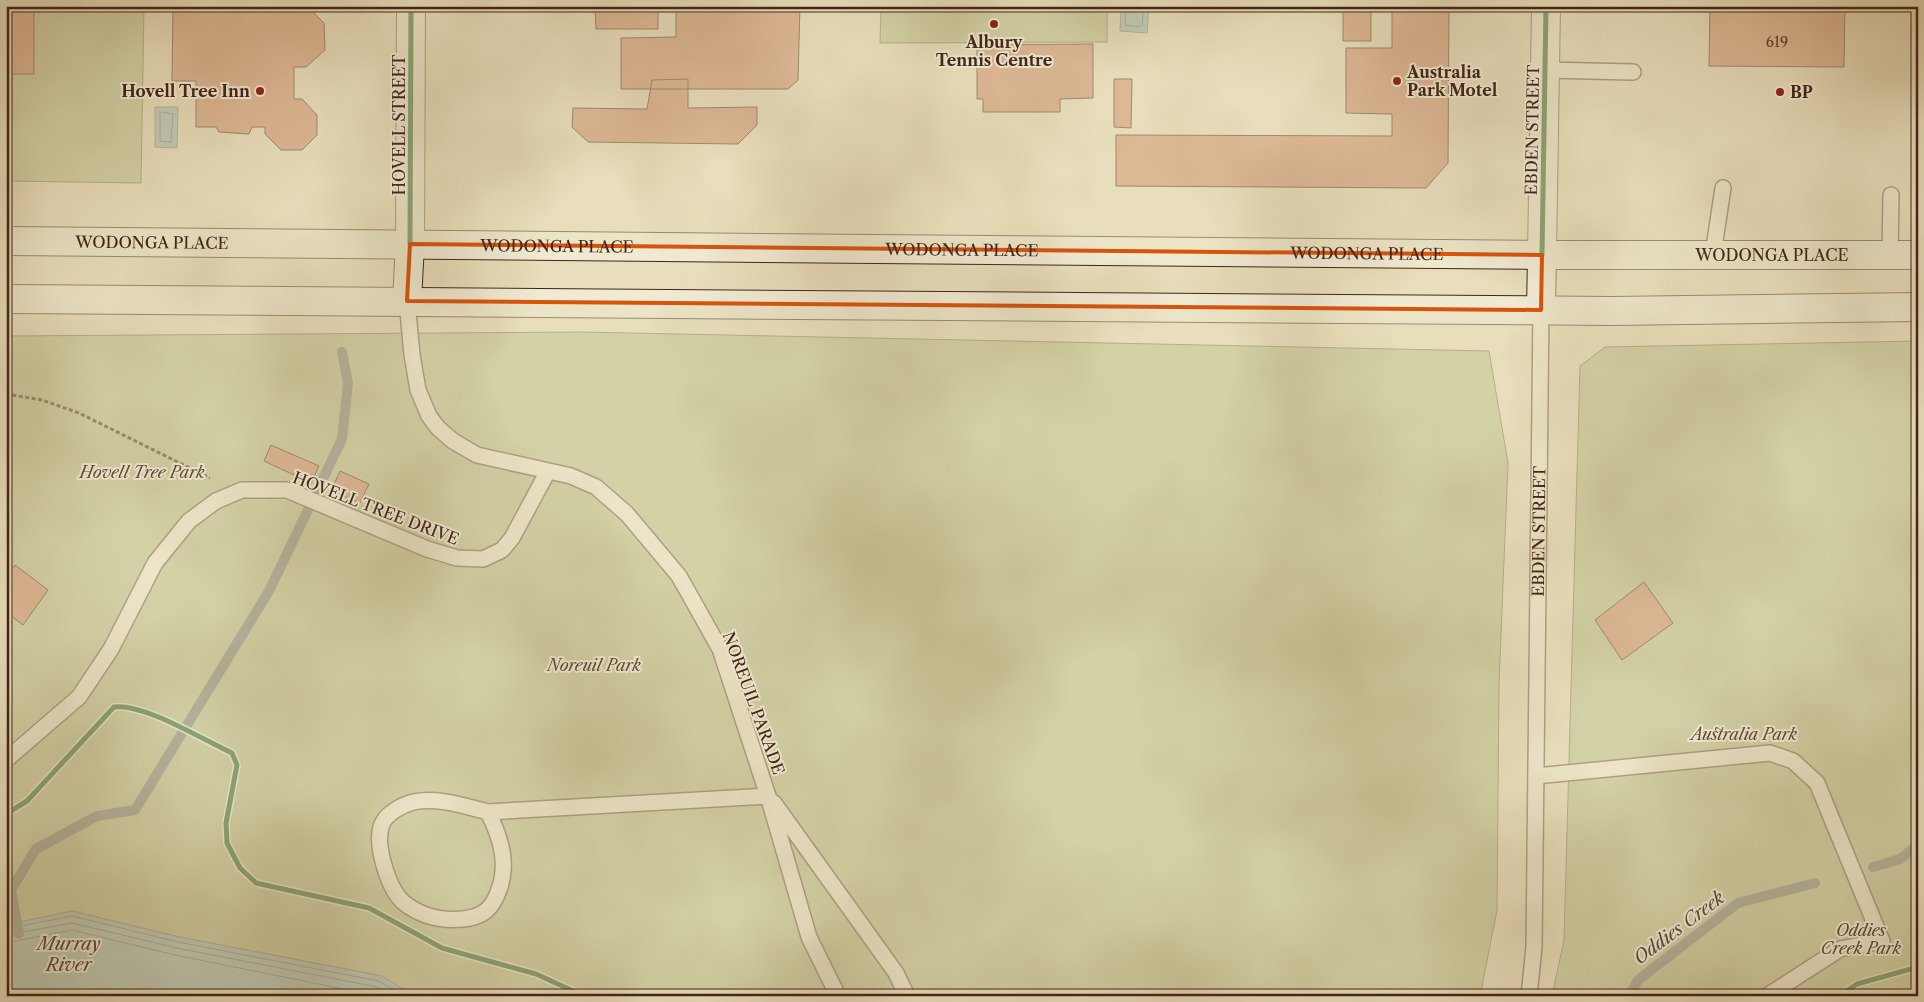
<svg xmlns="http://www.w3.org/2000/svg" width="1924" height="1002" viewBox="0 0 1924 1002" font-family="'Libre Caslon Text',serif">
<style>
.green{fill:#bbc08c;stroke:#7e7252}
.water{fill:#98bbb6;stroke:#767f76}
.lines{fill:none;stroke-linecap:round;stroke-linejoin:round}
.shore{stroke:#6d7066;stroke-width:1}
.stream{stroke:#767f76;stroke-width:10}
.building{fill:#d18b67;stroke:#422517}
.service-casing{stroke:#6c5340;stroke-width:18}
.minor-casing{stroke:#6c5340;stroke-width:30}
.tertiary-casing{stroke:#6c5340;stroke-width:30}
.secondary-casing{stroke:#422517;stroke-width:30}
.path{stroke:#422517;stroke-width:3;stroke-dasharray:4 2.5;stroke-linecap:butt}
.service{stroke:#f0ead3;stroke-width:15}
.minor{stroke:#f0ead3;stroke-width:28}
.tertiary{stroke:#f0ead3;stroke-width:28}
.secondary{stroke:#f0ead3;stroke-width:28}
.cycleway-casing{stroke:#f0ead3;stroke-width:8}
.cycleway{stroke:#1b5e20;stroke-width:5}
.marked{fill:none;stroke:#d7540d;stroke-width:4;stroke-linejoin:round}
.poi-dot{fill:#8f2418;stroke:#f0ead3;stroke-width:2}
.labels{text-anchor:middle;dominant-baseline:central;stroke-width:4;stroke-linejoin:round;paint-order:stroke}
.number-label{font-size:14px;fill:#663e2b}
.poi-label{font-size:16px;font-weight:bold;fill:#422517;stroke:#f0ead3;text-anchor:start}
.street-label{font-size:16px;fill:#422517;stroke:#f0ead3}
.park-label{font-size:16px;font-style:italic;fill:#604c34;stroke:#f0ead3}
.water-label{font-size:18px;font-style:italic;fill:#584a3f;stroke:#f0ead3}
</style>
<rect width="100%" height="100%" fill="#e8debb"/>
<filter id="stains"><feTurbulence type="fractalNoise" baseFrequency=".004" numOctaves="4"/><feColorMatrix values="0 0 0 0 .2 0 0 0 0 .09 0 0 0 0 .02 0 0 0 .5 -.17"/></filter>
<radialGradient id="worn" r=".72"><stop offset=".6" stop-color="#630" stop-opacity="0"/><stop offset="1" stop-color="#630" stop-opacity=".3"/></radialGradient>
<path class="green" d="M6 6H144L141 183 6 181Z
M881 6H1107V42L880 43Z
M582 332 1489 351 1508 463 1499 683 1497 910 1480 996H414L382 976 179 937 72 911 6 925V336Z
M1918 341V996H1552L1564 940 1580 366 1605 347Z"/>
<path class="water" d="M1121 6H1149L1147 33 1120 31Z
M155 107H178L177 148 155 147Z
M72 911 179 937 382 976 414 996H6V925Z"/>
<g class="lines">
<path class="shore" d="M1126 6 1125 25 1140 27 1142 25 1144 6
M162 112 173 114 171 142 160 141V114Z
M6 929 72 916 178 942 379 981 404 996
M6 935 72 923 177 948 377 987 392 996
M6 943 72 930 175 955 378 996"/>
<path class="stream" d="M1873 867 1900 859 1918 845
M19 934 11 890 36 849 97 816 135 810 269 591 342 439 348 383 342 352
M1629 996 1638 980 1738 903 1815 883"/>
</g>
<path class="building" d="M6 6H34V74H6Z
M173 6H307L324 23 325 50 306 67H294V99H302L317 115V135L302 150H281L265 134V127H252L249 134 219 132 216 127H196V81H172Z
M595 6H658V29H596Z
M676 6H800L798 80 788 89H621V38L676 37Z
M1343 6H1371V41H1343Z
M1392 6H1449L1448 163 1426 188 1116 186V135L1392 136V114L1346 113V48H1392Z
M1710 6H1845L1844 67 1709 66Z
M1093 44V98L1060 99V112H983V99H977V45Z
M688 79V108L757 107V125L738 144 588 142 572 127 573 108 647 109 652 80Z
M1114 79H1132L1131 128 1114 127Z
M271 445 319 466 311 483 264 461Z
M340 471 369 484 360 503 331 491Z
M15 565 48 590 23 625 6 612V577Z
M1644 582 1673 623 1622 660 1595 620Z"/>
<g class="lines">
<g class="service-casing">
<g id="service">
<path d="M1545 70 1633 72"/>
<path d="M1713 254 1723 188"/>
<path d="M1890 254 1891 195"/>
<path d="M407 301 412 355 418 390 429 416 438 428 453 441 477 455 571 476 596 487 627 514 679 576 720 649 768 796 809 937 838 996"/>
<path d="M6 760 79 697 111 649 155 563 189 521 216 501 242 490H287L427 549 457 558 483 559 502 550 512 538 547 473"/>
<path d="M1536 776 1770 753 1793 761 1817 783 1882 941 1840 949 1767 996"/>
<path d="M774 803 896 973 907 996"/>
<path d="M488 812C501 838 510 866 497 895 490 911 481 917 463 919 441 921 421 917 403 902 388 888 374 843 382 824 387 813 402 805 413 802 437 797 464 806 488 812L768 796"/>
<path id="s1" d="M1529 996 1534 947 1541 310"/>
</g>
</g>
<g class="minor-casing">
<path id="minor" d="M410 244 411 6"/>
</g>
<g class="tertiary-casing">
<path id="tertiary" d="M1542 255 1546 6"/>
</g>
<g class="secondary-casing">
<g id="secondary">
<path id="s2" d="M6 241 1542 255H1918"/>
<path d="M6 299 1612 311 1918 307"/>
<path d="M407 301 410 244"/>
<path d="M1541 310 1542 255"/>
</g>
</g>
<path class="path" d="M6 394 42 400 79 413 210 478"/>
<use href="#service" class="service"/>
<use href="#minor" class="minor"/>
<use href="#tertiary" class="tertiary"/>
<use href="#secondary" class="secondary"/>
<g class="cycleway-casing">
<path id="cycleway" d="M410 244 411 6
M1542 255 1546 6
M6 814 27 801 114 707C144 703 203 740 232 753L237 765 226 823 227 843 240 868 256 883 369 908 442 948 536 974 573 991 578 996
M1839 996 1857 984 1918 967"/>
</g>
<use href="#cycleway" class="cycleway"/>
</g>
<path d="M0 0H1924V1002H0ZM410 244 1542 255 1541 310 407 301Z" fill="#e8debb" fill-opacity=".55" fill-rule="evenodd"/>
<path class="marked" d="M410 244 1542 255 1541 310 407 301Z"/>
<g class="poi-dot">
<circle cx="994" cy="24" r="5"/>
<circle cx="1397" cy="81" r="5"/>
<circle cx="260" cy="91" r="5"/>
<circle cx="1780" cy="92" r="5"/>
</g>
<g class="labels">
<g class="number-label">
<text x="1777" y="42">619</text>
</g>
<g class="poi-label">
<text x="994" y="42" text-anchor="middle">Albury<tspan x="994" dy="18">Tennis Centre</tspan></text>
<text x="1407" y="72">Australia<tspan x="1407" dy="18">Park Motel</tspan></text>
<text x="250" y="91" text-anchor="end">Hovell Tree Inn</text>
<text x="1790" y="92">BP</text>
</g>
<g class="street-label">
<text transform="translate(399 125) rotate(-90)">HOVELL STREET</text>
<text transform="translate(1532 130) rotate(-89)">EBDEN STREET</text>
<text stroke="none"><textPath href="#s2" startOffset="146">WODONGA PLACE</textPath></text>
<text stroke="none"><textPath href="#s2" startOffset="551">WODONGA PLACE</textPath></text>
<text stroke="none"><textPath href="#s2" startOffset="956">WODONGA PLACE</textPath></text>
<text stroke="none"><textPath href="#s2" startOffset="1361">WODONGA PLACE</textPath></text>
<text stroke="none"><textPath href="#s2" startOffset="1766">WODONGA PLACE</textPath></text>
<text transform="translate(376 508) rotate(21)">HOVELL TREE DRIVE</text>
<text stroke="none"><textPath href="#s1" startOffset="465">EBDEN STREET</textPath></text>
<text transform="translate(754 703) rotate(70)">NOREUIL PARADE</text>
</g>
<g class="park-label">
<text x="142" y="472">Hovell Tree Park</text>
<text x="594" y="665">Noreuil Park</text>
<text x="1744" y="734">Australia Park</text>
<text x="1861" y="930">Oddies<tspan x="1861" dy="18">Creek Park</tspan></text>
</g>
<g class="water-label">
<text transform="translate(1679 928) rotate(-37)">Oddies Creek</text>
<text x="69" y="944">Murray<tspan x="69" dy="21">River</tspan></text>
</g>
</g>
<rect width="1924" height="1002" fill="none" stroke="#e8debb" stroke-width="25"/>
<rect x="8" y="8" width="1909" height="987" fill="none" stroke="#422517" stroke-width="2.5"/>
<rect x="12" y="12" width="1899" height="977" fill="none" stroke="#422517"/>
<rect width="100%" height="100%" filter="url(#stains)"/>
<rect width="100%" height="100%" fill="url(#worn)"/>
</svg>
